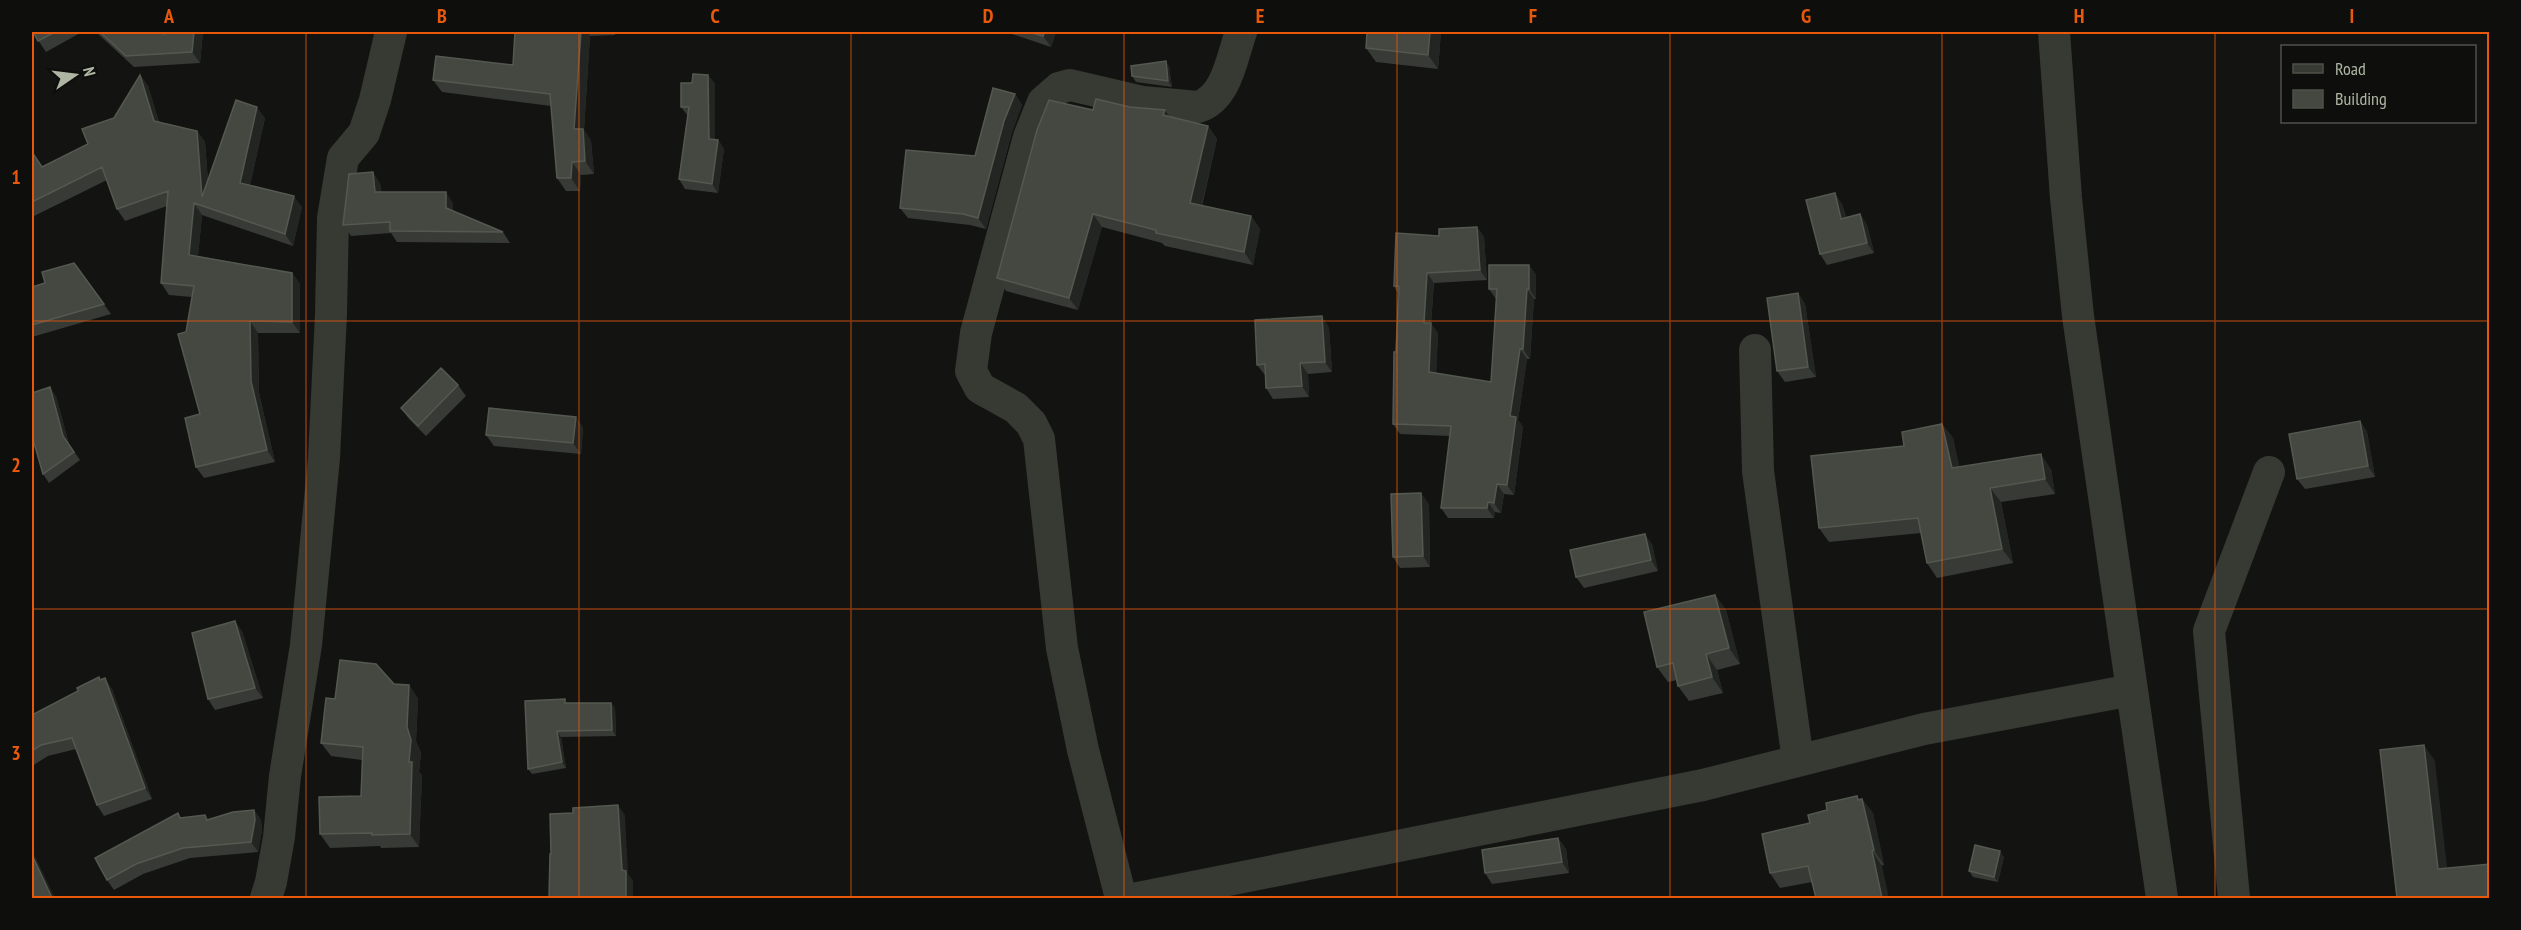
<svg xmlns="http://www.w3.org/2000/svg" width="2521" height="930" viewBox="0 0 2521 930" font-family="'PT Sans Narrow',sans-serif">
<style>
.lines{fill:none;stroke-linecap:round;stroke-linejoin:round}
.minor{stroke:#363a33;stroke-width:32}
.wall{fill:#373a35}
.shaded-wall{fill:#232522}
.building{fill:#444841;stroke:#545950;stroke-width:1.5}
.grid{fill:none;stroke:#e8590c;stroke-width:1.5;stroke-opacity:0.55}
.neatline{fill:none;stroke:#e8590c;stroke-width:2}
.grid-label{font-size:20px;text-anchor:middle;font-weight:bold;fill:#e8590c}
</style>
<rect width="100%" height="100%" fill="#131412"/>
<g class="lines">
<path class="minor" d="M2054 32 2066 198 2078 316 2162 898
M1755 350 1758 471 1798 761
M266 898 271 882 279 837 285 776 306 645 324 458 331 314 333 218 343 158 364 133 375 100 391 32
M1121 898 1083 750 1062 648 1039 439 1031 423 1016 408 980 388 971 371 976 333 1029 137 1043 102 1059 88 1070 85 1143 102 1198 107C1227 98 1232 57 1241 32
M1138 898 1703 785 1924 729 2132 690
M2234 898 2209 631 2269 472"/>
</g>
<path class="wall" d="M32 32H82L46 52 34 34 32 36Z
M96 32H162L164 34 203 32 200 63 134 67Z
M515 32H615V35L590 36 584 130 591 141 594 174 581 175 580 191H566L557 178 551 106 442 92 433 80 513 65Z
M1006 32H1056L1051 47Z
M1441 32 1438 69 1376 62 1366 48Z
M1169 66 1172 87 1136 82 1132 76Z
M140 75 148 86 159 122 197 131 205 142 208 181 265 118 250 185 302 207 293 246 202 215 198 256 292 273 300 284V333H258L259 393 275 462 204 478 196 467 200 414 186 332 192 297 169 295 161 283 167 206 125 221 117 209 107 180 32 217V152L42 167 88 144 114 118Z
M708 75 715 84V139L718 140 724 149 718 193 685 189 679 179 688 116 681 107 692 83Z
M1015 94 1022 105 1012 132 986 229 970 225 908 218 900 208 975 156Z
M1130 107 1165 110 1169 117 1208 126 1217 139 1202 206 1251 216 1260 229 1253 265 1165 246 1162 243 1102 227 1078 310 1006 291 997 278 1093 110Z
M380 183 381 192 453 203V211L503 232 510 243 397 242 391 233 351 236 343 225Z
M1842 204 1846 217 1860 214 1867 225 1874 253 1827 265 1820 254Z
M1477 227 1484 237 1487 280 1434 283 1431 324 1438 333 1436 373 1491 382 1496 299 1489 289 1529 265 1536 275V299H1534L1530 359H1527L1518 420 1523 427 1514 495 1504 494 1501 513 1495 512 1494 518H1448L1441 508 1450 436 1400 434 1393 424 1398 293 1394 286 1439 236Z
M74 263 111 314 32 337V287L45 283Z
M1798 293 1805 304 1816 377 1785 382 1777 371Z
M1329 327 1332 372 1308 374 1309 397 1273 399 1266 388 1265 375 1257 365Z
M458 385 466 396 426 436 409 419 401 408Z
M56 396 69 444 80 460 49 483 43 474Z
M576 417 583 428 581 454 494 446 486 435Z
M2360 421 2367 432 2375 477 2305 489 2297 479Z
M1942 424 1953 438 1959 467 2051 469 2055 494 2001 502 2013 563 1937 578 1927 563 1921 533 1829 542 1819 528 1904 446Z
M1429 504 1430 567 1400 568 1393 557Z
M1652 544 1658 571 1584 588 1576 577Z
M1715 595 1726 610 1740 664 1717 670 1723 693 1689 701 1678 686 1677 680 1668 682 1657 667Z
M242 631 263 698 215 710 208 699Z
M101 680 112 689 152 799 104 816 97 805 76 749 48 756 32 766V715Z
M394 684 409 685 418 699 416 741 421 753 419 772 422 775 419 847 381 848 380 846 330 848 320 834 361 796 362 760 331 756 321 743 335 699Z
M568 703H611L615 708 616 736 561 737 566 768 532 774 528 769Z
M1857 796 1859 799H1862L1873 813 1884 865 1812 882 1780 888 1770 873 1810 823Z
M254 810 261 820 262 830 258 852 190 858 143 874 114 890 107 880 181 817 208 820Z
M1558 838 1566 849 1569 873 1492 884 1485 873Z
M2004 857 1998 882 1973 877 1969 871Z"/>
<path class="shaded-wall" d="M194 32H203L200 63 192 52Z
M581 32H588L590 36 584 130 591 141 594 174 585 161 574 129Z
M1045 32H1056L1051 47 1043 36Z
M1430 32H1441L1438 69 1428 55Z
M1166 61 1169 66 1172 87 1168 81Z
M140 75 148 86 162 132 154 121Z
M708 75 715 84V148L709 139Z
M1015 94 1022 105 1012 132 986 229 978 218 1004 121Z
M257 107 265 118 248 194 240 183Z
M1165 110 1174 123 1163 115Z
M1208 126 1217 139 1199 216 1190 203Z
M197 131 205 142 210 209 202 197Z
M718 140 724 149 718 193 712 184Z
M572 162 581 175 580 191 571 178Z
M373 172 380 183 382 203 375 192Z
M446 192 453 203V218L446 208Z
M1835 193 1842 204 1849 229 1841 219Z
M294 196 302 207 293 246 285 234Z
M194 203 202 215 197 266 189 255Z
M1093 214 1102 227 1078 310 1069 298Z
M1860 214 1867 225 1874 253 1867 243Z
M1251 216 1260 229 1253 265 1244 252Z
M1477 227 1484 237 1487 280 1480 270Z
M1529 265 1536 275V299L1529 289Z
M292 273 300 284V333L292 322Z
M1427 273 1434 283 1431 324 1438 333 1436 382 1429 372 1424 323Z
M1527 289 1534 299 1530 359 1523 349Z
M1798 293 1805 304 1816 377 1808 367Z
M1322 316 1329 327 1332 372 1325 362Z
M250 321 258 333 259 393 275 462 267 450 251 381Z
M1520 349 1527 359 1518 420 1523 427 1514 495 1507 485 1510 416Z
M1300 363 1308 374 1309 397 1302 386Z
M50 387 56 396 69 444 63 436Z
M576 417 583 428 581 454 573 443Z
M2360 421 2367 432 2375 477 2368 466Z
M1942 424 1953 438 1963 482 1952 468Z
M2041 454 2051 469 2055 494 2045 479Z
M1497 484 1504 494 1501 513 1494 503Z
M1990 488 2001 502 2013 563 2002 549Z
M1421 493 1429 504 1430 567 1423 556Z
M1488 502 1495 512 1494 518 1487 508Z
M1645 534 1652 544 1658 571 1651 560Z
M1715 595 1726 610 1740 664 1729 648Z
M235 621 242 631 263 698 255 688Z
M1706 654 1717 670 1723 693 1712 677Z
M105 678 112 689 152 799 145 788Z
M409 685 418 699 416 741 421 753 419 772 422 775 419 847 410 834 409 762 407 727Z
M611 703 615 708 616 736 612 730Z
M557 731 561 737 566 768 562 762Z
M2424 745 2435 761 2449 885 2438 869Z
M1857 796 1864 806 1862 799 1873 813 1884 865 1874 850Z
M618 805 625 815 628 874 633 880V898H626L622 870Z
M254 810 261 820 262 830 258 852 251 842Z
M1558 838 1566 849 1569 873 1562 862Z
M32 850 55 898H52L32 855Z
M1872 851 1882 866 1889 898H1882Z
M2000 851 2004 857 1998 882 1994 877Z"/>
<path class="building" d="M33 32H55L38 41Z
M100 32H162L164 34V32H194L192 52 126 56Z
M515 32H581L574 129H583L585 161 572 162 571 178H557L550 94 433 80 436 56 513 65Z
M1029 32H1045L1043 36Z
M1367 32H1430L1428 55 1366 48Z
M1166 61 1168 81 1132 76 1131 66Z
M693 74 708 75 709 139 718 140 712 184 679 179 689 107H681V83H692Z
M140 75 154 121 197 131 202 197 236 100 257 107 240 183 294 196 285 234 194 203 189 255 292 273V322L250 321 251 381 267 450 196 467 185 418 200 414 178 334 186 332 194 286 161 283 168 191 117 209 102 167 32 202V152L42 167 88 144 82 129 114 118Z
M993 88 1015 94 1004 121 978 218 963 214 900 208 906 150 975 156Z
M1096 99 1130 107 1165 110 1163 115 1208 126 1190 203 1251 216 1244 252 1156 233V230L1093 214 1069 298 997 278 1037 130 1049 100 1093 110Z
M373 172 375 192H446V208L503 232 390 231V222L343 225 349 174Z
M1835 193 1841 219 1860 214 1867 243 1820 254 1806 200Z
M1477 227 1480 270 1427 273 1424 323H1431L1429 372 1491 382 1497 289H1489V265H1529V289H1527L1523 349H1520L1510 416 1516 417 1507 485 1497 484 1494 503 1488 502 1487 508H1441L1451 426 1393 424 1394 352H1396L1399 286H1394L1396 233 1439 236V229Z
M74 263 104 304 32 325V287L45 283 42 272Z
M1798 293 1808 367 1777 371 1767 298Z
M1322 316 1325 362 1300 363 1302 386 1266 388 1265 364 1257 365 1255 320Z
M441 368 458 385 418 426 401 408Z
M50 387 63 436 74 452 43 474 32 436V393Z
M489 408 576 417 573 443 486 435Z
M2360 421 2368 466 2297 479 2289 434Z
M1942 424 1952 468 2041 454 2045 479 1990 488 2002 549 1927 563 1918 518 1819 528 1811 456 1904 446 1902 432Z
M1421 493 1423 556 1393 557 1391 494Z
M1645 534 1651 560 1576 577 1570 550Z
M1715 595 1729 648 1706 654 1712 677 1678 686 1673 663 1657 667 1644 612Z
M235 621 255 688 208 699 192 633Z
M340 660 376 664 394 684 409 685 407 727 411 740 409 762H412L410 834 372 835V833L320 834 319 797 361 796 363 747 321 743 326 698 335 699Z
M99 677 100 680 105 678 145 788 97 805 72 738 41 745 32 751V715L78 691 77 688Z
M565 699V703H611L612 730 557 731 562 762 528 769 525 701Z
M2424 745 2438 869 2490 864V898H2397L2380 750Z
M1857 796 1858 800 1862 799 1874 850 1872 851 1882 898H1816L1808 866 1770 873 1762 834 1810 823 1808 815 1827 810 1826 803Z
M618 805 622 870 626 871V898H549L550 854H551L550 814 573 813V808Z
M254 810 255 820 251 842 183 848 136 864 107 880 95 858 178 813 180 818 205 815 207 820 233 812Z
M1558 838 1562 862 1485 873 1482 850Z
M1975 845 2000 851 1994 877 1969 871Z
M32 855 52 898H32Z"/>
<path class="grid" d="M306 32V898M579 32V898M851 32V898M1124 32V898M1397 32V898M1670 32V898M1942 32V898M2215 32V898M32 321H2490M32 609H2490"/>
<rect width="2521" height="930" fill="none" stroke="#0e0f0d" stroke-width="66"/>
<rect x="2281" y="45" width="195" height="78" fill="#0e0f0d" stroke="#4e5249" stroke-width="1.5"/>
<rect x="2293" y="64" width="30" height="9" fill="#363a33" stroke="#4e5249" stroke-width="1.5"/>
<text x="2335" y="75" font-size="18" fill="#aeb6a3">Road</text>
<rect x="2293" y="90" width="30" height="18" fill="#444841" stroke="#4e5249" stroke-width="1.5"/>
<text x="2335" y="105" font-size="18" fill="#aeb6a3">Building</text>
<g transform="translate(75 75) rotate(76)" stroke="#0e0f0d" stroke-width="4.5" paint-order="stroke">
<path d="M0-4.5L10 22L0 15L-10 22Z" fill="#aeb6a3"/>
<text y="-9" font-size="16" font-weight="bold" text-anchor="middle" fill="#aeb6a3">N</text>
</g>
<rect x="33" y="33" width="2455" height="864" class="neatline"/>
<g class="grid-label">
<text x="169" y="23">A</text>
<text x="442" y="23">B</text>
<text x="715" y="23">C</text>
<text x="988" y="23">D</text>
<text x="1260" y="23">E</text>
<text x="1533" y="23">F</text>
<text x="1806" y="23">G</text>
<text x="2079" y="23">H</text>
<text x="2352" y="23">I</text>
<text x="16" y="184">1</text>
<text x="16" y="472">2</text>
<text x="16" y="760">3</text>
</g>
</svg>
